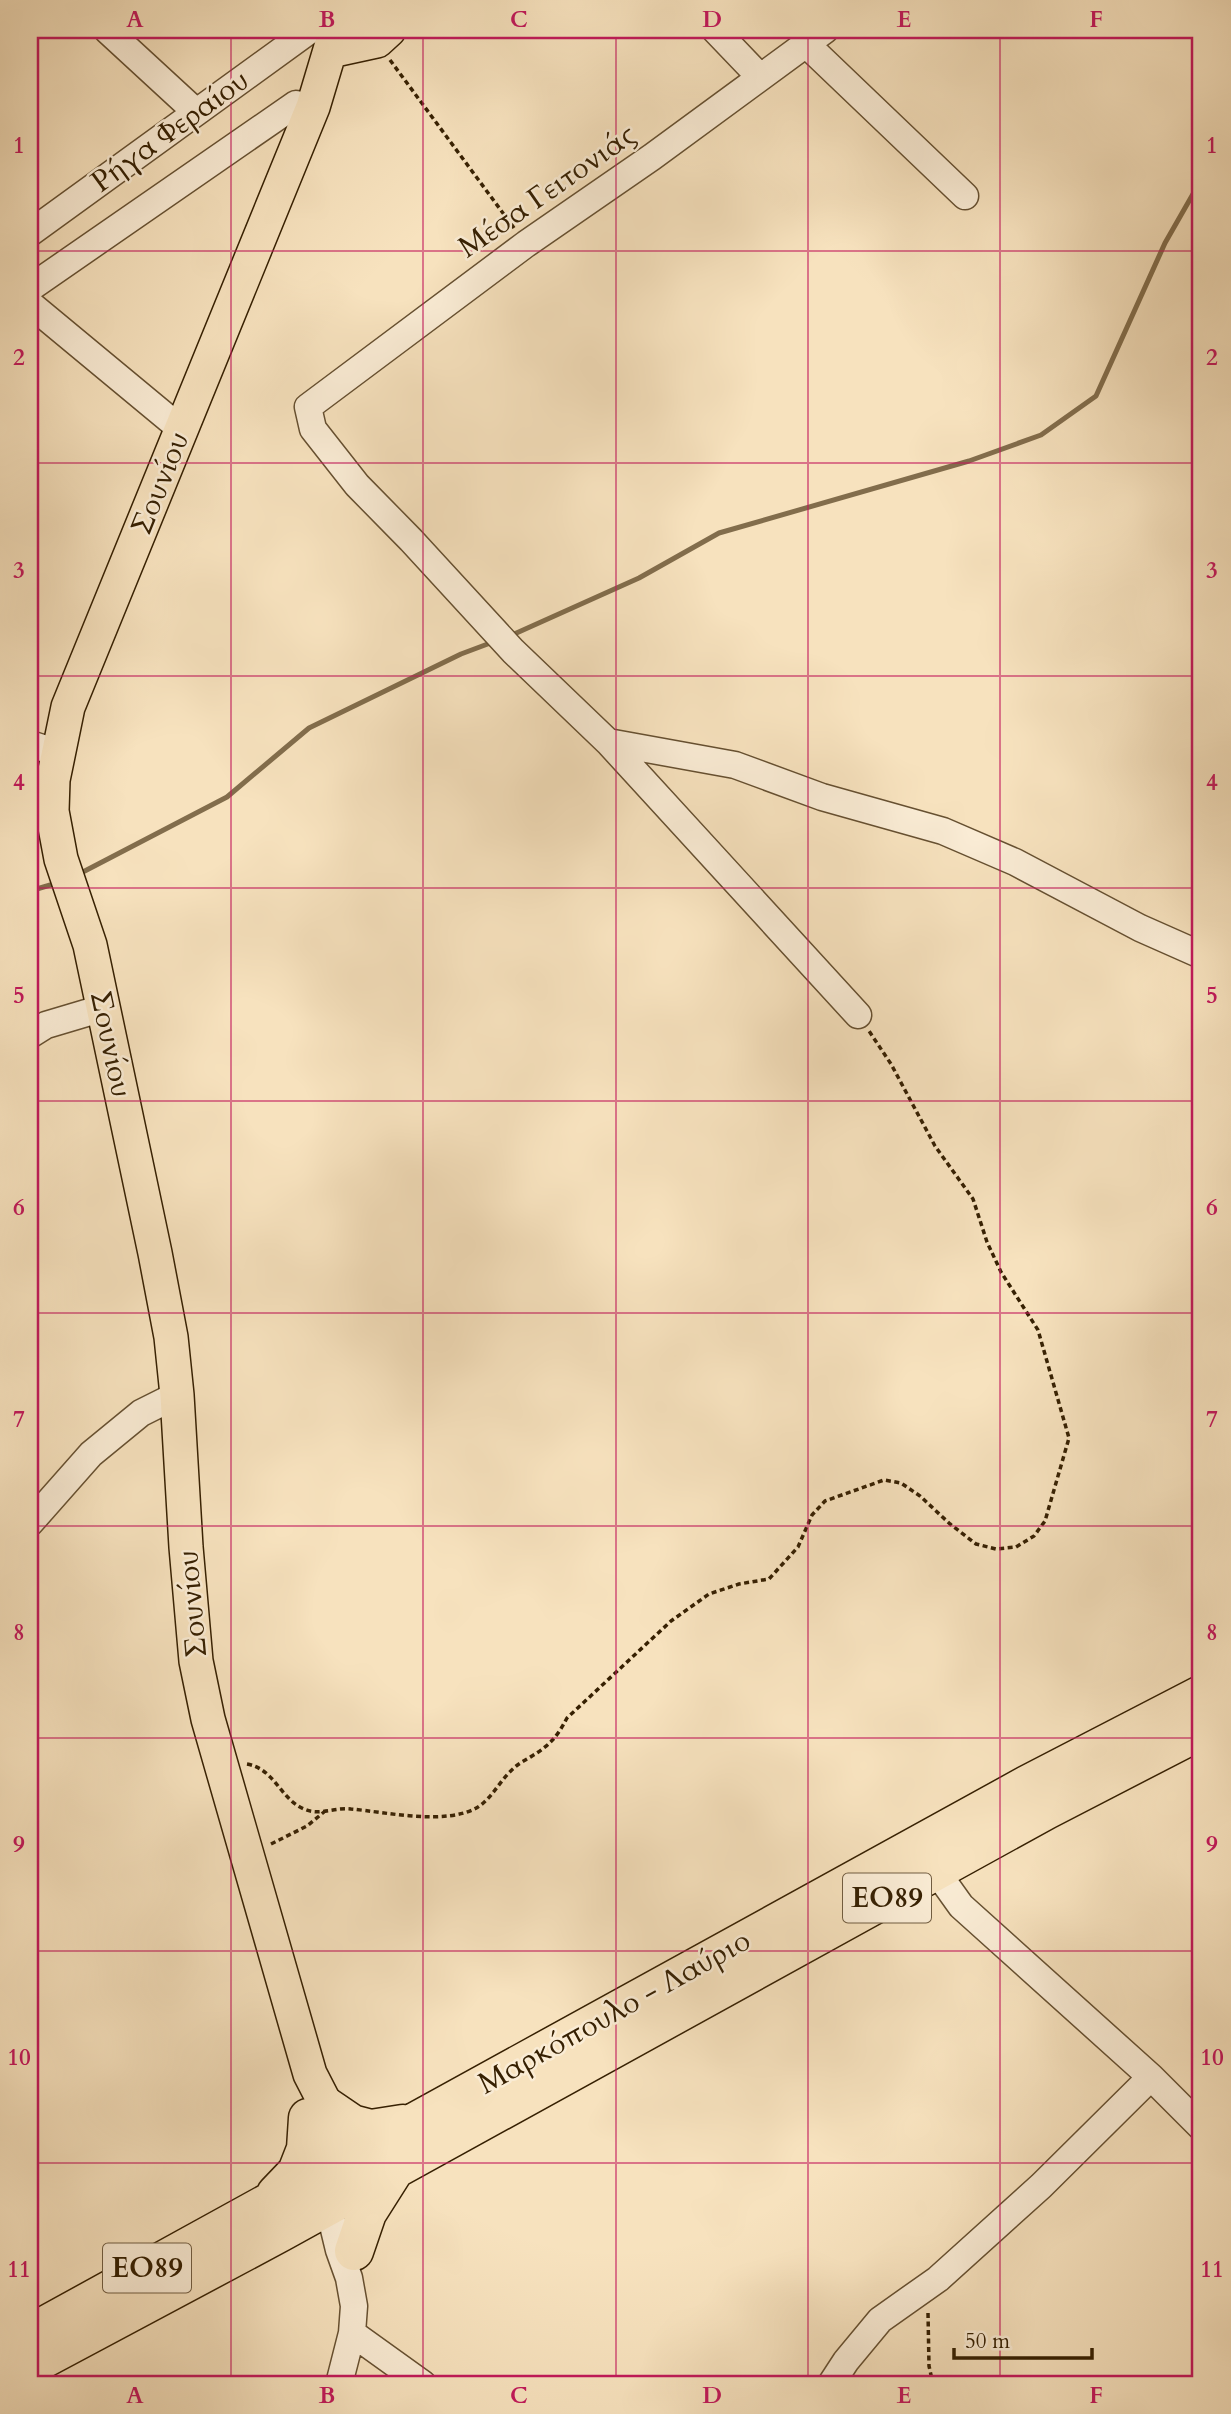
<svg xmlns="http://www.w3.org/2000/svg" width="1231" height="2414" viewBox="0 0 1231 2414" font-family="Cardo,serif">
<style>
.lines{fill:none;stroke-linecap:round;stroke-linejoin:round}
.stream{stroke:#826d4c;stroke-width:5}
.minor-casing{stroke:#665031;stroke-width:29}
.major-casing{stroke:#362002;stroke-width:36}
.highway-casing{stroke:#362002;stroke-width:41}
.path{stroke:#362002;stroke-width:3.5;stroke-dasharray:5 3.5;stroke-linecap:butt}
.minor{stroke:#faecd5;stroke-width:26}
.major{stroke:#f7e2be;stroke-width:33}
.highway{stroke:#f7e2be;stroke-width:38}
.grid{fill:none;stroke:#c2185b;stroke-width:2;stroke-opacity:0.55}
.labels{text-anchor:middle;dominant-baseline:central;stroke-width:5;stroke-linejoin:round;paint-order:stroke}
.shield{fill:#faecd5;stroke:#715d41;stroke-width:2}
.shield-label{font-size:28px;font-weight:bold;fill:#362002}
.street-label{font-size:30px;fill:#362002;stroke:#faecd5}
.neatline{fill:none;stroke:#c2185b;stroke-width:2.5}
.grid-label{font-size:23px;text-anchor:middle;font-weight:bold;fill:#c2185b}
</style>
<rect width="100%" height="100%" fill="#f7e2be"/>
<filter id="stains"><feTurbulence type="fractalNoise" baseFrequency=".00286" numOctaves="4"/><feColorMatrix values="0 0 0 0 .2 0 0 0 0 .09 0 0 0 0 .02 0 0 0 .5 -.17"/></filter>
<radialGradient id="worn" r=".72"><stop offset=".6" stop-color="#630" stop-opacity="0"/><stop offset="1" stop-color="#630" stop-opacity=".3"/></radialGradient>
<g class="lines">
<path class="stream" d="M512 635 639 578 719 533 969 461 1041 435 1096 396 1165 243 1201 180
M79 874 227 797 309 728 461 654 493 642
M30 891 57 883"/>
<g class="minor-casing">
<path id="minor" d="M107 30 196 112
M715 30 760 77
M825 30 652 157 526 244 308 407 313 429 357 485 411 540 513 651 608 742 858 1015
M806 44 965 196
M30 233 310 30
M30 288 296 104 313 107
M30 304 182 430
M608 742 735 765 822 797 943 831 1015 862 1140 928 1201 955
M30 744 58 753
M30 1035 46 1025 103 1008
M30 1523 91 1454 141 1413 177 1395
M936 1871 961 1906 1151 2077 1201 2127
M325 2192 339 2250 349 2278 354 2306 352 2333 339 2384
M352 2333 423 2384
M831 2384 846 2361 880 2320 938 2279 1041 2186 1151 2077"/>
</g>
<g class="major-casing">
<path id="major" d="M336 30 313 107 68 707 53 780 52 811 61 859 90 945 155 1253 171 1337 177 1395 186 1547 196 1661 208 1719 310 2074 327 2107 347 2187
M331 51 377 41 389 30"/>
</g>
<g class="highway-casing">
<path id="highway" d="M327 2107 352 2124 371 2129 403 2124
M276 2194 297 2172 306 2149 308 2118
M354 2251 367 2213 393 2172
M30 2334 1027 1785 1201 1695
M30 2366 281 2232 1046 1810 1201 1730"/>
</g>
<path class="path" d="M390 60 514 228
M1201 677C1192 702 1191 732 1201 757
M247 1764C275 1769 280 1799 304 1809 319 1816 335 1807 351 1809 386 1812 447 1826 478 1807 493 1797 500 1780 514 1768 519 1763 526 1760 532 1756 550 1745 557 1737 567 1718L671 1621 709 1594 739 1584 769 1579 798 1547 812 1515 825 1501 884 1480 901 1483 920 1496 950 1524 976 1544 996 1549 1016 1547 1034 1536 1045 1521 1069 1438 1038 1330 1001 1272 987 1242 973 1199 935 1146 891 1064 869 1031
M271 1844 307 1826 324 1812
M928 2313 929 2366 933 2384"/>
<use href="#minor" class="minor"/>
<use href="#major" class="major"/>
<use href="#highway" class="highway"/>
</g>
<path class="grid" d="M231 30V2384M423 30V2384M616 30V2384M808 30V2384M1000 30V2384M30 251H1201M30 463H1201M30 676H1201M30 888H1201M30 1101H1201M30 1313H1201M30 1526H1201M30 1738H1201M30 1951H1201M30 2163H1201"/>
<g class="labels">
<g class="shield">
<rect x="843" y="1873.5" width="88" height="49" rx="5"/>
<rect x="103" y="2243.5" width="88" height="49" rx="5"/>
</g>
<g class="shield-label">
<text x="887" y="1898">ΕΟ89</text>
<text x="147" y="2268">ΕΟ89</text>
</g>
<g class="street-label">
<text transform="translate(170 131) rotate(-36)">Ρήγα Φεραίου</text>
<text transform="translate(547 191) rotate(-35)">Μέσα Γειτονιάς</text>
<text transform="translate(160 483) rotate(-68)">Σουνίου</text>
<text transform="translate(111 1044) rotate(78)">Σουνίου</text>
<text transform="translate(192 1604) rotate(-95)">Σουνίου</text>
<text transform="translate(614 2012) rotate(-29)">Μαρκόπουλο - Λαύριο</text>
</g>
</g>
<rect width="1231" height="2414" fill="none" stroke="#f7e2be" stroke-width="77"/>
<path d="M954 2348v10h138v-10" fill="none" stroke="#362002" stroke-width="3.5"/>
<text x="965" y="2348" font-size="21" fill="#362002" stroke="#faecd5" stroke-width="5" paint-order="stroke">50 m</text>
<rect x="38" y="38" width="1154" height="2338" class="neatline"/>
<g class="grid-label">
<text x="135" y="27">A</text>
<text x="327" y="27">B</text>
<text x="519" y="27">C</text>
<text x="712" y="27">D</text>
<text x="904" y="27">E</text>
<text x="1096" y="27">F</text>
<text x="19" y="153">1</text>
<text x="1212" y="153">1</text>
<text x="19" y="365">2</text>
<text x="1212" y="365">2</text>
<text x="19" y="578">3</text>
<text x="1212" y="578">3</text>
<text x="19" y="790">4</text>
<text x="1212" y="790">4</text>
<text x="19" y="1003">5</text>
<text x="1212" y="1003">5</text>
<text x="19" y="1215">6</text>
<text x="1212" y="1215">6</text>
<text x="19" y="1427">7</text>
<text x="1212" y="1427">7</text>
<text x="19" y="1640">8</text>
<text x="1212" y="1640">8</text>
<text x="19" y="1852">9</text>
<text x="1212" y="1852">9</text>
<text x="19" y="2065">10</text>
<text x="1212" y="2065">10</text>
<text x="19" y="2277">11</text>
<text x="1212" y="2277">11</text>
<text x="135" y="2403">A</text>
<text x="327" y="2403">B</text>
<text x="519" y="2403">C</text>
<text x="712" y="2403">D</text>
<text x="904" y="2403">E</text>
<text x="1096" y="2403">F</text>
</g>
<rect width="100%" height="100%" filter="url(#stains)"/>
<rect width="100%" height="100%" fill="url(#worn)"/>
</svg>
